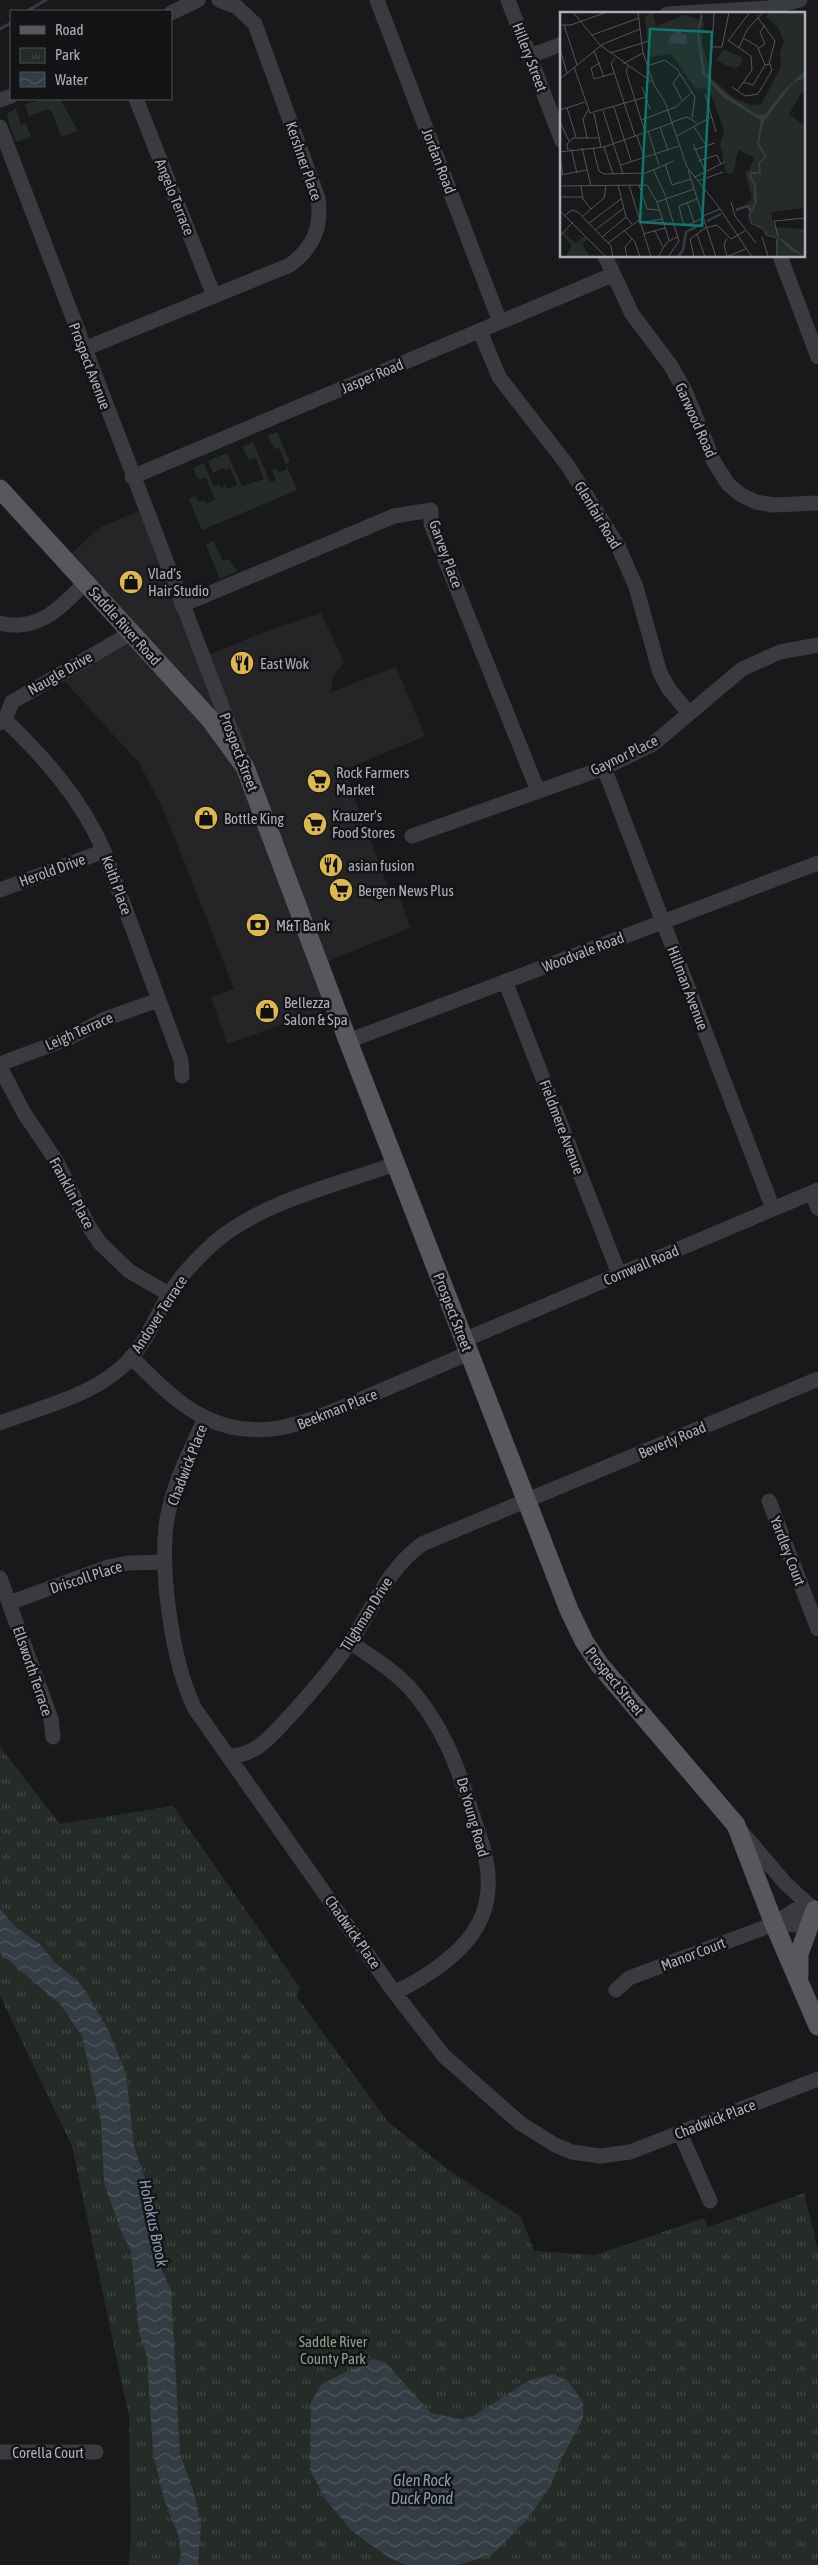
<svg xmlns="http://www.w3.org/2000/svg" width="818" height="2565" viewBox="0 0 818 2565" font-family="'Asap Condensed',sans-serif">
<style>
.built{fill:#252528}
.grass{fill:#252c27}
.park{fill:url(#park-tufts)}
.water{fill:url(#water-waves)}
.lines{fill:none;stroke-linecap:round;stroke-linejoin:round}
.stream{stroke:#353d44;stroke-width:3}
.minor{stroke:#3a3b3f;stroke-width:15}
.major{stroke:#57585e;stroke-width:19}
.labels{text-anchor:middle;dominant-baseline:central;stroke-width:5;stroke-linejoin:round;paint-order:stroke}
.street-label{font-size:15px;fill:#adb0b9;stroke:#141416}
.poi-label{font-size:15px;fill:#adb0b9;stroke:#141416;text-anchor:start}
.park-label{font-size:15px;fill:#86a18a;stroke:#141416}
.water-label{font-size:16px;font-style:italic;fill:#889aaf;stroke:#141416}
.inset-river{fill:none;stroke:#353d44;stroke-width:2.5}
.inset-road{fill:none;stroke:#54555a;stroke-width:1}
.view{fill:#0f766e;fill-opacity:0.15;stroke:#0f766e;stroke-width:2.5}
.inset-edge{fill:none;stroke:#adb0b9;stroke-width:2.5}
</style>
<defs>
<pattern id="park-tufts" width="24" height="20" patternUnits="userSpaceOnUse" patternTransform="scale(1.25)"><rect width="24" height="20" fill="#252c27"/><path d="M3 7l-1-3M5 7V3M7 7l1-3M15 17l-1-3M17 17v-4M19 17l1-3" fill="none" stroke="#424844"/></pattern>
<pattern id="water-waves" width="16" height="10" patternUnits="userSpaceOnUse" patternTransform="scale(1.25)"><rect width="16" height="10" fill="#353d44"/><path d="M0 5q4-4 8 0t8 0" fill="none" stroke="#50565d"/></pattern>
</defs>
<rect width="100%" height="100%" fill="#19191b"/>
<path class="built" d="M145 508 203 657 264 632 321 613 344 662 333 676 331 692 396 667 425 736 344 770 388 887 394 885 397 888 410 928 319 965 335 1006 227 1044 211 997 234 989 165 813 139 763 58 674 130 633 64 560 99 528Z"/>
<path class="grass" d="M42 99H60L78 131 61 137 52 112 48 109 29 116 25 105Z
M16 108 21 125 26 123 31 137 16 142 7 117 8 113Z
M277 432 290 462 286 464 297 490 202 530 189 499 195 496 199 502 204 500 206 504 215 500 206 478 198 479 193 468 204 463 214 487 219 485 222 488 225 484 227 489 237 485 230 468 225 470 224 468 213 473 208 461 227 453 242 486 264 479 256 458 249 460 242 447 253 442 270 482 276 480 272 470 276 468 279 472 286 470V464L279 448 275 449 267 436Z
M213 541 223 561 229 559 237 571 220 579 206 545Z"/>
<path class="park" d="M0 1747 60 1824 173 1806 300 1988 297 1997 388 2122 450 2171 521 2217 534 2251 595 2255 704 2218 708 2227 804 2193 818 2251V2565H129L131 2534 129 2417 72 2146 0 1996Z"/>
<path class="water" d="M0 1908 14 1926 41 1945 54 1962 77 1980 87 1993 109 2032 126 2073 134 2146 145 2179 160 2266 171 2290 180 2454 194 2493 201 2524 198 2565H178L181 2556 178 2534 164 2499 153 2452 147 2357 139 2332 131 2251 121 2231 104 2182 101 2121 82 2036 60 2004 0 1953Z
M372 2359 385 2362 431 2413 460 2419 472 2417 528 2381 553 2374 567 2380 580 2398 583 2404V2419L562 2457 550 2487 526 2521 493 2554 459 2565H406L388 2557 351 2530 326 2500 310 2470 311 2402 321 2385 326 2382Z"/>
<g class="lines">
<path class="stream" d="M27 11 46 0
M0 29 11 23"/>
<path class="minor" d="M377 0 500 322
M508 0 562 141
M171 13 198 0
M667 14 768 8 800 0
M530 56 562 44
M136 99 214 296
M0 100 11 96
M0 127 239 751
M605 256 632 314 671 366 686 393 714 462 728 484 741 495 756 502 773 505 818 503
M780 256 818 357
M480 331 499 377 568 466 618 546 636 587 660 673 669 689 688 712
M84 349 290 265C314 247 322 227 318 198L255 24 237 7 219 0
M132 477 612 275
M182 605 394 516 431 510V524L538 791
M0 623C38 633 61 607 85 583
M5 720C46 759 81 799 104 851L181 1060 182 1076
M0 723 5 720 12 702 131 633
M604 768 773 1209
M412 836 604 768 653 744 742 669 780 652 818 645
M0 890 104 851
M505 981 619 1274
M348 1041 818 863
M0 1064 69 1038 105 1019 158 1000
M0 1067 24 1113 57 1162 88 1225 100 1243 129 1271 169 1294
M812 1193 818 1208
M464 1340 818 1190
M131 1357C154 1379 176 1403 204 1417 262 1447 317 1418 371 1395 404 1381 436 1367 469 1353
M205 1418C191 1449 175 1480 168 1514 158 1565 172 1663 195 1709L394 1992 444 2056 520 2123 555 2145 572 2152 601 2156 630 2152 818 2079
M0 1423C44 1406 98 1395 131 1358 147 1340 156 1317 168 1296 180 1276 197 1258 215 1242 263 1201 337 1185 395 1164
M769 1501 818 1629
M0 1578 51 1719 53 1737
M9 1603 108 1567 128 1563 165 1562
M350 1642C370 1656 391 1668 408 1686 440 1721 458 1765 471 1810 478 1831 487 1854 488 1876 491 1921 465 1949 431 1972 419 1980 408 1987 394 1992
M230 1756C257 1755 271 1736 288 1718 310 1694 332 1669 351 1641 375 1605 386 1571 422 1544L818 1379
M740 1830 786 1884 818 1913
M774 1924 801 1925 814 1911
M616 1990 629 1978 774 1924 795 1910H815
M680 2133 710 2201
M0 2452H96"/>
<path class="major" d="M0 489 209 718 245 767 348 1041 569 1610 584 1641 599 1664 736 1825 774 1924 818 2026
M799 1976V1954L815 1910"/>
</g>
<defs>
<g id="shop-disc" transform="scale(1.25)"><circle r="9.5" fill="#ddb84f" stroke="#141416"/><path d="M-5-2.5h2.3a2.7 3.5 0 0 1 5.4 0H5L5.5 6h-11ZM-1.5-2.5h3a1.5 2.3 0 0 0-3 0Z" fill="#111"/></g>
<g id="restaurant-disc" transform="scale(1.25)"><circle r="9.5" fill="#ddb84f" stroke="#141416"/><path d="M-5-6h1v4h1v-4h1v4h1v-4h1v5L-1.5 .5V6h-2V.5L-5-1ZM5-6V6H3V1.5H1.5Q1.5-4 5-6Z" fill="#111"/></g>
<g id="supermarket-disc" transform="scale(1.25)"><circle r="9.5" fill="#ddb84f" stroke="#141416"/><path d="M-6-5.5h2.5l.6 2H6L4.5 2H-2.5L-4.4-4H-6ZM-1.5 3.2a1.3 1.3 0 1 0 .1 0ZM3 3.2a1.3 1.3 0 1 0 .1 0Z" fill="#111"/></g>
<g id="bank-disc" transform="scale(1.25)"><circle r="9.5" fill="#ddb84f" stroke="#141416"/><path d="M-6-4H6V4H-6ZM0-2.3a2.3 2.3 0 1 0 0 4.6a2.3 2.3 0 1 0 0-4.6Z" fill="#111"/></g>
</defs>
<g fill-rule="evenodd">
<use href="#shop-disc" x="131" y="582"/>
<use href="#restaurant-disc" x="242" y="663"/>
<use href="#supermarket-disc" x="319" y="781"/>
<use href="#shop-disc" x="206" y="818"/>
<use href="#supermarket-disc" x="315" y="824"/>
<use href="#restaurant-disc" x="331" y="865"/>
<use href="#supermarket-disc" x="341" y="890"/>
<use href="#bank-disc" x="258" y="925"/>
<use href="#shop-disc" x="267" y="1011"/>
</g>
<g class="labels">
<g class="street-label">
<text transform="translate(530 57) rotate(69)">Hillery Street</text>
<text transform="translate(304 161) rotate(71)">Kershner Place</text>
<text transform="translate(439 161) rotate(69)">Jordan Road</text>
<text transform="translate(175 197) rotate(68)">Angelo Terrace</text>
<text transform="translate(90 366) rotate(69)">Prospect Avenue</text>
<text transform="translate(372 376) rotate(-23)">Jasper Road</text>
<text transform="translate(696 420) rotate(66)">Garwood Road</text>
<text transform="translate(598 515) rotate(59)">Glenfair Road</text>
<text transform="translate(446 554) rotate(70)">Garvey Place</text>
<text transform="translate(125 626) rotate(48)">Saddle River Road</text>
<text transform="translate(60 673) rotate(-30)">Naugle Drive</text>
<text transform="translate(239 752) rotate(69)">Prospect Street</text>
<text transform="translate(624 755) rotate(-26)">Gaynor Place</text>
<text transform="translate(52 870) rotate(-20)">Herold Drive</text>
<text transform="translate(117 885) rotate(70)">Keith Place</text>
<text transform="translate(583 952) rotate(-21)">Woodvale Road</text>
<text transform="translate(688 988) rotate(69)">Hillman Avenue</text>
<text transform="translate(79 1031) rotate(-24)">Leigh Terrace</text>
<text transform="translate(562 1127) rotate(69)">Fieldmere Avenue</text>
<text transform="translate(72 1193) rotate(62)">Franklin Place</text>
<text transform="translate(641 1265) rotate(-23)">Cornwall Road</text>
<text transform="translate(453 1312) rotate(69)">Prospect Street</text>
<text transform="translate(159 1314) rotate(-57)">Andover Terrace</text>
<text transform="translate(337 1409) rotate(-22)">Beekman Place</text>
<text transform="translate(672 1440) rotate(-23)">Beverly Road</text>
<text transform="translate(187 1465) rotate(-69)">Chadwick Place</text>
<text transform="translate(788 1551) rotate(69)">Yardley Court</text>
<text transform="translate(86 1577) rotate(-18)">Driscoll Place</text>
<text transform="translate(366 1614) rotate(-58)">Tilghman Drive</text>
<text transform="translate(33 1671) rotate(71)">Ellsworth Terrace</text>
<text transform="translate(615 1681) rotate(51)">Prospect Street</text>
<text transform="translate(473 1817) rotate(74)">De Young Road</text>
<text transform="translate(353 1932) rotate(55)">Chadwick Place</text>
<text transform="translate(693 1954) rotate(-21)">Manor Court</text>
<text transform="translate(715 2119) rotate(-21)">Chadwick Place</text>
<text x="48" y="2452">Corella Court</text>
</g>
<g class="poi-label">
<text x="148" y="573">Vlad’s<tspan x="148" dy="17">Hair Studio</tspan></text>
<text x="260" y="663">East Wok</text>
<text x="336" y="772">Rock Farmers<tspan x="336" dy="17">Market</tspan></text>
<text x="332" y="815">Krauzer's<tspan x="332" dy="17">Food Stores</tspan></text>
<text x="224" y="818">Bottle King</text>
<text x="348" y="865">asian fusion</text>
<text x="358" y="890">Bergen News Plus</text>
<text x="276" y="925">M&amp;T Bank</text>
<text x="284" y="1002">Bellezza<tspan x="284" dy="17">Salon &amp; Spa</tspan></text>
</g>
<g class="park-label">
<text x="333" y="2341">Saddle River<tspan x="333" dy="17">County Park</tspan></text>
</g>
<g class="water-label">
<text transform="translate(154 2223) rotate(78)">Hohokus Brook</text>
<text x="422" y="2480">Glen Rock<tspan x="422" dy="18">Duck Pond</tspan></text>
</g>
</g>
<g transform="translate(560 12)">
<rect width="245" height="245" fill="#19191b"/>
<path d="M211 0H245V82L242 80 229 102 245 114V196L211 200 214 215 244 217 245 245 217 244 216 226 207 224 202 217 191 212 187 192 192 186 185 160 190 157 194 145 178 138 174 158 171 162 166 161 160 132 164 118 153 87 145 76 136 77 111 42 90 45 87 28 85 4 93 1 96 14 125 3 144 10 142 31 152 67 173 85 191 93 201 92 221 55 220 41 224 29 217 14 206 5ZM163 37 183 46 180 53 176 56 167 54 157 48ZM4 220 15 231 25 224 28 227 22 232 30 245H5L12 234 2 222Z" fill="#252c27"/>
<path d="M141 0 143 4 139 20 145 61 165 82 197 103H205L223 79 245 59V65L233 71 203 111 199 131 207 145 200 151 201 161 191 163 196 172 197 190 190 204 192 211 203 216 208 223 222 227 245 245 231 238 219 227 207 224 202 217 191 212 188 204 194 192V174L189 164 190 160H199L198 151 205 145 197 132 201 108 163 85 142 61 137 22ZM117 18 127 24V32L108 31 110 24Z" fill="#353d44"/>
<path class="inset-river" d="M176 198 187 194 191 198M147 209 161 202M118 245 123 238 126 220 144 211"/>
<path class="inset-road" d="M13 0 40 33 92 70M78 0 83 41 94 73 105 90 127 155 158 194 192 245M198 6 215 29 209 52M0 13H11L47 0M4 13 17 53M32 23 79 6M183 26 197 34 205 53M168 29 190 0M169 29 191 44 192 58 177 79M152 35H162L169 0M179 36 187 18 203 0M199 36 205 32 200 20 205 13M0 37 7 61M34 39 44 65M50 41 89 29M55 46 51 51 75 124M40 51 31 56 34 67 55 61M63 52 83 41M151 52 154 0M68 54 66 59 85 120M87 54 105 48 117 57 135 85 132 106M14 55 30 101 86 85M120 62 113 71 122 88M0 67 43 32 80 17M183 70 193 73 205 53M82 75 90 97M172 75 185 84 198 82 212 58 210 52 205 53M145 82 156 120M54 95 71 149M7 96 16 125M0 98 25 90M43 99 63 162M34 101 41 135M81 108 116 95 132 80M0 110 9 129M112 110 127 105 137 111M100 115 108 138M134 115 146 133M88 119 99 153M77 124 84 145M117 124 151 105M27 126 23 107 28 98M133 132 145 159M44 135 53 162M22 136 31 174M33 136 39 159 44 162 86 161 114 149M11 137 17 161M8 138 7 132 13 126H39M134 138 155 131M0 140 44 135 112 111M0 143 3 163M138 149 157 143 161 152M105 152 112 173 131 167M61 153 119 134M93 157 107 187M128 158 156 245M0 163 27 158M135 165 165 150M138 169 163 160M58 173 66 205 72 212M69 173 91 245M79 173 87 197 99 198M0 174 87 173 97 190 109 228M21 174 23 187 31 197M0 185H22M106 187 119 229 108 245M137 187 119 194 123 211 128 213 143 206M97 190 134 177M127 190 134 210M171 190 175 204 196 231M0 199 46 245M5 203 12 198 18 200 51 234 53 245M23 204 44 186 46 173M143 204 160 197M29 211 61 187M80 211 102 207M35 218 64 196M64 218 75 230 80 245M95 219 103 235M83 222 105 216M137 222 145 245M0 224 13 210M218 224 214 209 245 206M42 225 66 205M202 225 208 244M167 226 164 233 167 244M217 227V244M48 231 79 208M67 245 65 235 72 227M98 245 107 230 117 225M134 245 130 227 145 216 157 213 171 227 185 219M166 245 186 237"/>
<path class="view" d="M90 17 152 20 142 214 80 210Z"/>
<rect width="245" height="245" class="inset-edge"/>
</g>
<rect x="10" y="10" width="162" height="90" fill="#141416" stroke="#515257"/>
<rect x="20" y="26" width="25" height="8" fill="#57585e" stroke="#515257"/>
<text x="55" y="35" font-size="15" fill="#adb0b9">Road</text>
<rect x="20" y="48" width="25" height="15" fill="url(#park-tufts)" stroke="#515257"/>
<text x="55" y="60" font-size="15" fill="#adb0b9">Park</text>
<rect x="20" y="72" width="25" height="15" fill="url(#water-waves)" stroke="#515257"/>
<text x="55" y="85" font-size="15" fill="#adb0b9">Water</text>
</svg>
